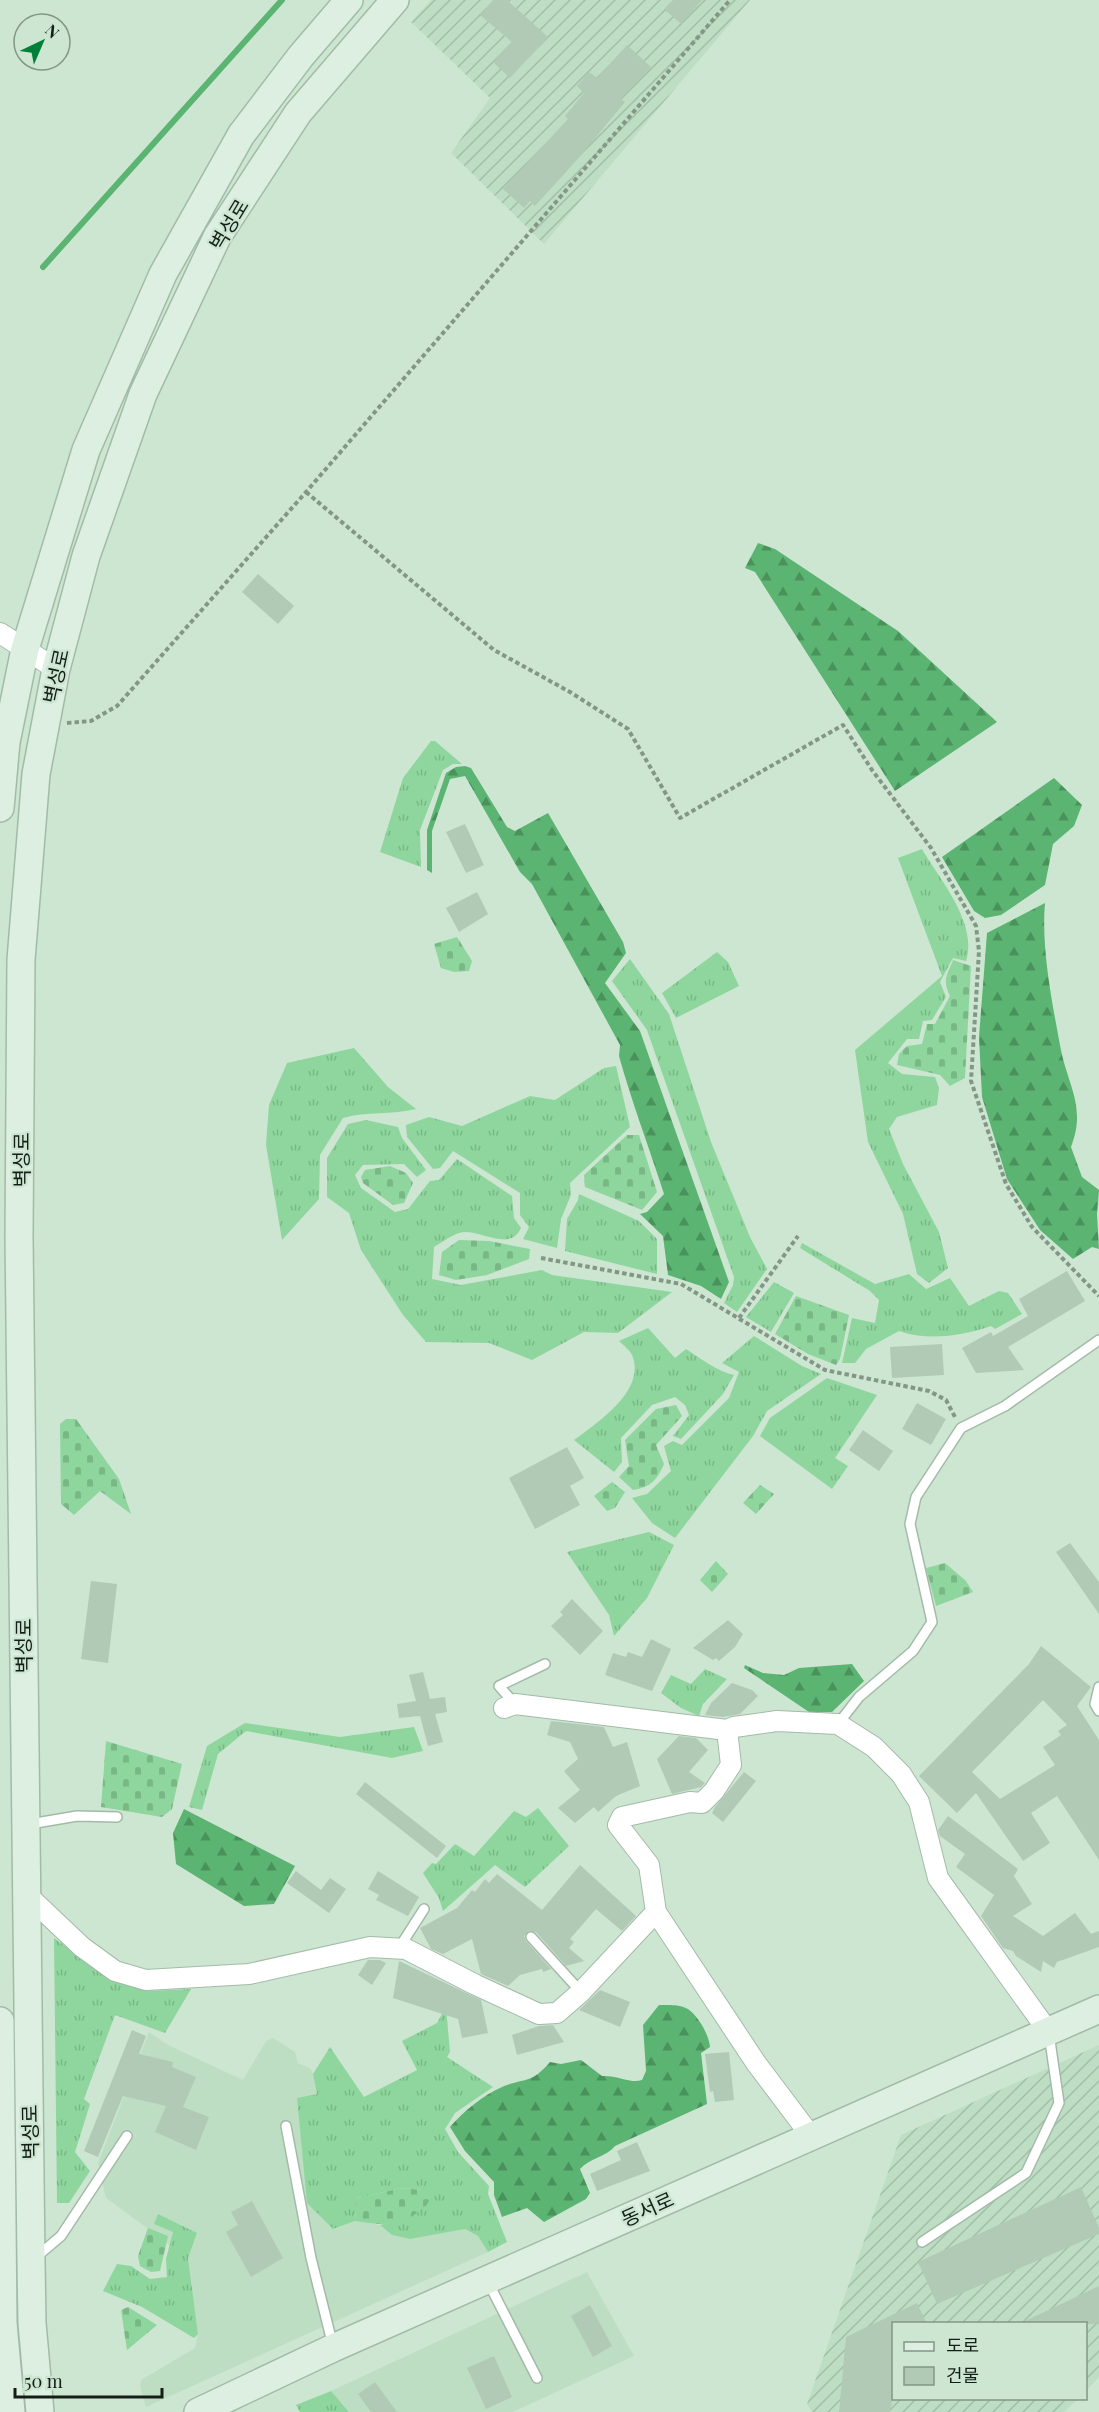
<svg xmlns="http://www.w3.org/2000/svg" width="1099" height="2412" viewBox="0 0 1099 2412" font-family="'Playfair Display','Noto Sans KR',serif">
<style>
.built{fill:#bedec3}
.industrial{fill:url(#industrial-furrows)}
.grass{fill:url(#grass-tufts)}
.forest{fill:url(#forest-firs)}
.cemetery{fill:url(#cemetery-stones)}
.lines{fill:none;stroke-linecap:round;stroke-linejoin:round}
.stream{stroke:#5bb472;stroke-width:6}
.building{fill:#b1cab5;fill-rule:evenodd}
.lane-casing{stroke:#a2bba7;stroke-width:12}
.street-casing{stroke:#a2bba7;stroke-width:22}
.secondary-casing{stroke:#a2bba7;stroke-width:30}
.path{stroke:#849787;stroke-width:4;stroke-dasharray:4.5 3;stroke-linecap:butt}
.lane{stroke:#fff;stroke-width:9}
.street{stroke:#fff;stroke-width:20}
.secondary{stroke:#dcefe0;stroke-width:27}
.labels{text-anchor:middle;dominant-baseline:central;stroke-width:4.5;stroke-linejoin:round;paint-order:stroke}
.street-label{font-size:20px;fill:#141e16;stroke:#cde6d1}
</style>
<defs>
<pattern id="industrial-furrows" width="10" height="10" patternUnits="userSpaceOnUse" patternTransform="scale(1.5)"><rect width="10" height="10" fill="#bedec3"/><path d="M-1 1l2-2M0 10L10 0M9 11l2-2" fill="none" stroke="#a2bea7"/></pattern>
<pattern id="grass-tufts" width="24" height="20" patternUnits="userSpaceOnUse" patternTransform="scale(1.5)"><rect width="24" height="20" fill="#8ed69d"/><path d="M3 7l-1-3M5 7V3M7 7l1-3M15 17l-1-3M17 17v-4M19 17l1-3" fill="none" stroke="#7ab786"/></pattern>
<pattern id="forest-firs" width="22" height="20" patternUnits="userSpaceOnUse" patternTransform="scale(1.5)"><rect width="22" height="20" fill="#5bb471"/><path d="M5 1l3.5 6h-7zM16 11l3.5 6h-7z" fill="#4a925c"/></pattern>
<pattern id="cemetery-stones" width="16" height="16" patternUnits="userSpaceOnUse" patternTransform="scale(1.5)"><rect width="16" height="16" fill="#8ed69d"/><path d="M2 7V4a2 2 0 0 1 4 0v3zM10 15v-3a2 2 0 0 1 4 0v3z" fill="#7ab786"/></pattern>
</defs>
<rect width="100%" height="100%" fill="#cde6d1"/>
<path class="built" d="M149 2032 168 2045 243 2080 266 2041 273 2038 295 2052 298 2063 310 2068 313 2074 317 2094 297 2099 333 2229 355 2221 380 2225 392 2235 410 2239 465 2229 478 2236 488 2252 146 2407 140 2387 141 2380 195 2348 198 2334 188 2258 106 2198 98 2163Z
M587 2272 634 2356 513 2412H349L331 2391Z"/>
<path class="industrial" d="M431 0H750L544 244 451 153 490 98 411 22Z
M1099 2045V2377L1086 2391V2324H894V2398L1078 2399 1064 2412H812L807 2404 901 2135Z"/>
<path class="grass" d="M431 741H435L462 764H453L443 770 420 830 421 867 380 852 403 778Z
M922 849C940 880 978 923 966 961L953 958 940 982 946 997 932 1020 923 1021 919 1039H907L888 1063 902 1074 935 1077 939 1088 937 1105 897 1117 889 1129 903 1164 939 1232 948 1268 929 1283 917 1274 903 1214 868 1142 855 1050 942 976 898 858Z
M717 952 728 962 739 986 676 1018 662 993Z
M630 959 669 1014 711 1142 750 1237 767 1269 737 1312 724 1303 733 1285 734 1277 647 1030 612 981Z
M354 1048 388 1087 416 1109C392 1115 367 1111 343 1118L320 1155 319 1199 282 1240 266 1145 269 1105 287 1063Z
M616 1066 630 1127 570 1183 571 1195 561 1219 557 1248 523 1239 529 1227 520 1215V1193L453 1151 440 1168 433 1169 407 1137 406 1125 429 1117 462 1126 530 1096 555 1100 604 1068Z
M366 1120 398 1127 402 1138 426 1170 417 1177 404 1164 363 1165 355 1175 361 1188 395 1212 408 1209 430 1181 439 1180 457 1159 512 1196 514 1218 521 1228C509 1254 478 1227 459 1233 450 1236 441 1243 434 1247L432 1279 461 1285 542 1270 552 1275 672 1292 618 1333 584 1332 532 1360 489 1343 426 1342 403 1315 361 1250 349 1213 327 1197V1158L348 1124Z
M579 1194 639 1221 657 1239V1274L565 1251 567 1219 578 1200Z
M802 1243 875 1284 909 1274 926 1289 950 1278 969 1306 999 1291 1008 1293 1022 1314 995 1329 991 1326C963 1336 927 1341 899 1331L866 1349 855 1363H842L852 1318 875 1323 879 1300 870 1291 800 1248Z
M774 1282 794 1293 771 1332 746 1317Z
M648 1328 675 1358 686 1349C701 1359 717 1371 734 1375L723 1394 681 1439 673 1436 689 1415 685 1405 675 1397 652 1405 621 1438 622 1462 614 1472 574 1440C597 1423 647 1390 632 1355 630 1350 623 1345 619 1341Z
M754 1336 802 1366 821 1374 767 1411 753 1436 675 1538 652 1523 632 1498 647 1494 671 1471 664 1446 673 1441 682 1445 729 1398 739 1372 722 1363Z
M827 1378 877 1395 835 1458 848 1466 832 1489 760 1436 770 1418Z
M649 1532 674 1545 647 1598 614 1636 609 1615 567 1552Z
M705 1669 727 1679 703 1704 699 1716 681 1708 661 1693 671 1675 691 1684Z
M245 1723 340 1737 414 1727 423 1751 392 1758 246 1731 218 1754 202 1810 189 1807 207 1746Z
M538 1808 569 1846 525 1887 495 1865 443 1911 439 1898 423 1873 432 1863 436 1864 455 1844 474 1856 514 1811 526 1817Z
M54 1938 114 1981 148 1991 191 1989 165 2033 115 2015 84 2099 90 2104 75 2152 90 2171 69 2203H57Z
M446 2007 450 2052 447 2057 493 2087 455 2113 445 2129 458 2152 489 2186 488 2194 507 2242 488 2252 478 2236 465 2229 410 2239 392 2235 380 2225C407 2218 417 2221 422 2190L402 2188 357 2198 355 2221 333 2229 307 2203 297 2098 317 2094 313 2074 330 2047 364 2097 417 2070 402 2041 437 2023Z
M158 2214 197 2233 188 2258 198 2334 194 2338 142 2307 103 2291 117 2264 131 2266 150 2279 167 2277 166 2259 173 2232 154 2224Z
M331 2391 349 2412H300L296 2405Z"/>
<path class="forest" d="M758 543 775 549 898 631 997 722 895 791 755 572 745 568Z
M465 766 471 768 507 827 515 831 548 813 623 942 626 953 605 983 640 1031 729 1282 721 1299 701 1286 668 1275 663 1236 640 1214 647 1212 664 1194C649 1147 632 1103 619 1056L620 1045 532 884 520 872 465 776 450 779 432 831V873L427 870V830L446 773 456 767Z
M1054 778 1082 805 1074 826 1053 844 1045 885 1001 915 985 918 974 911 942 857Z
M1045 903C1041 947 1052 1002 1060 1045 1067 1085 1087 1106 1071 1147L1082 1177 1099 1190 1097 1214 1099 1249 1092 1247 1073 1259 1040 1230 1007 1179 982 1097 979 1037 987 933Z
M852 1664 864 1681 832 1712H809L744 1668 745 1665 763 1673 784 1675 799 1668Z
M184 1809 295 1866 274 1904 244 1906 176 1864 173 1833Z
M659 2005C668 2005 680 2004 688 2009 699 2017 709 2035 710 2047L701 2053 707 2104 615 2146C606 2157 590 2158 580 2169L590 2193 586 2199 544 2222 527 2208 502 2217 494 2195V2182L465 2151 450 2127C463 2112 483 2095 502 2087 526 2077 530 2085 550 2062L561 2064 581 2060 602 2076C617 2075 631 2084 642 2080L646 2071 643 2025Z"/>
<path class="cemetery" d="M457 937 472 961 469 971 454 972 441 968 434 944Z
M953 960 971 966 965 1078 950 1086 940 1075 897 1065 899 1054 907 1046 922 1044 927 1024H935L950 996C942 981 947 975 953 960Z
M627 1135H639L657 1192 642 1210 585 1187 584 1175Z
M390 1166 406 1173 413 1183 404 1203 393 1205 363 1183 361 1177 365 1170Z
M459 1240 489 1241 530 1249 529 1259 487 1275 456 1280 439 1275 442 1252Z
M796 1296 849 1315 840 1359 836 1365 808 1354 775 1334Z
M676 1405 682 1416 656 1445 664 1464C657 1480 651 1487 633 1490L619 1477 629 1466 625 1440 656 1409Z
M66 1419H76L119 1479 131 1514 100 1491 74 1515 61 1504 60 1424Z
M612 1482 625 1492 615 1508 607 1511 594 1496Z
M760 1485 774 1494 756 1514 743 1503Z
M716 1561 728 1574 712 1592 700 1580Z
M945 1563 966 1581 973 1592 936 1606 926 1568Z
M106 1741 182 1764 172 1809 162 1817 101 1807Z
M402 2188 422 2190 430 2199 426 2206C419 2209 417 2214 411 2217 393 2227 374 2224 355 2221L357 2198Z
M148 2228 168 2236 160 2271 151 2272 140 2266 138 2256Z
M128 2307 157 2325 127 2350 121 2310Z"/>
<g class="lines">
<path class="stream" d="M43 267 282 0"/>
</g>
<path class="building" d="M494 0H507L548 37 510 78 493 62 512 42 480 15Z
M673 0H702L681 24 664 9Z
M627 45 651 67 621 99 625 102 576 161 535 206 530 201 524 208 503 189 568 119 565 116 584 93 577 86 589 72 597 78Z
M258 574 294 606 278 624 242 592Z
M465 824 484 865 466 873 446 832Z
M477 892 488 914 459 932 446 908Z
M1067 1271 1085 1301 1008 1347 1024 1370 976 1373 962 1348 991 1332 993 1336 1028 1316 1019 1299Z
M942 1344 944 1375 892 1378 890 1347Z
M917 1403 946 1419 931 1445 902 1429Z
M863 1430 893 1451 879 1471 849 1450Z
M567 1447 584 1478 570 1486 580 1505 535 1529 509 1478Z
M1070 1543 1099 1582V1614L1056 1552Z
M91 1581 117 1584 108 1663 81 1659Z
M572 1599 603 1631 580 1655 551 1626 563 1615 560 1612Z
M728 1620 743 1634 735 1647 719 1661 716 1658 713 1660 693 1648Z
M651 1639 671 1649 652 1691 605 1675 613 1653 626 1657 628 1652 642 1657Z
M1041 1646 1091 1687 1077 1706 1099 1740V1860L1057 1796 1031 1813 1050 1843 1023 1861 976 1793 957 1813 919 1776 1029 1664ZM1043 1700 1067 1725 1058 1731 1061 1735 1043 1747 1055 1765 1000 1799 972 1772Z
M423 1672 430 1699 445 1697 447 1712 435 1714 443 1742 428 1746 420 1716 399 1718 397 1704 416 1701 409 1675Z
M732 1683 752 1690 758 1696 740 1714 723 1717 705 1715 711 1703Z
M551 1721 604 1727 613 1747 627 1742 640 1786 616 1796 598 1812 594 1807 575 1823 558 1808 580 1790 564 1771 578 1759 570 1742 547 1735Z
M679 1736 696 1738 708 1750 689 1772 705 1783 701 1787 672 1794 657 1759Z
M744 1772 756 1781 723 1822 712 1813 715 1807Z
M365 1782 446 1846 437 1858 356 1794Z
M948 1816 1018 1869 1014 1876 1032 1904 1013 1916 1043 1936 1075 1913 1091 1934 1099 1931V1947L1057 1962 1054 1968 1043 1961 1041 1972 1016 1956 1013 1951 1003 1948 981 1916 994 1895 956 1867 965 1854 940 1836 938 1830Z
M580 1865 636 1916 622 1931 596 1909 570 1939 574 1942 569 1948 584 1961 566 1966 536 1932 529 1931 524 1936 526 1941 551 1969 543 1972 542 1969 520 1975 508 1986 481 1974 472 1939 443 1954 431 1949 420 1928 457 1908 472 1890 475 1892 485 1879 489 1883 497 1874 542 1910Z
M296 1871 321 1890 330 1878 346 1889 329 1913 287 1883Z
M378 1871 419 1897 408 1916 376 1900 379 1895 368 1889Z
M368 1960H380L386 1963 372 1985 358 1975Z
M399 1961 481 2000 488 2033 462 2038 458 2019 393 1998Z
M600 1990 630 2002 620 2027 579 2010Z
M553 2025 564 2042 517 2055 512 2035 539 2026Z
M132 2030 146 2036 139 2054 173 2062 172 2067 196 2077 183 2107 209 2117 196 2150 155 2132 166 2106 123 2096 98 2157 84 2151Z
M729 2052 734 2100 715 2102 713 2091 710 2092 705 2054Z
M637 2142 650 2171 597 2191 590 2174 621 2160 617 2151Z
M1081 2187 1099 2228V2234L937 2304 918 2262Z
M252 2201 283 2258 251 2277 226 2232 238 2225 231 2212Z
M1099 2286V2324H1019Z
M917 2303 927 2324H894V2391L890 2412H839L846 2337Z
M590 2305 612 2346 593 2357 571 2316Z
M494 2356 512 2397 486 2409 467 2368Z
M375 2382 397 2412H371L358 2394Z"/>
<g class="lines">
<g class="lane-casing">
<path id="lane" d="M1099 1687 1095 1704 1099 1711
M515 1704 499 1686 545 1664
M838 1724 859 1697 913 1651 932 1622 910 1524 916 1497 961 1428 1005 1406 1099 1340
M30 1824 77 1816 117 1817
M531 1937 581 1992
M399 1948 424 1909
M286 2126 311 2258 333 2346
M922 2242 1026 2173 1059 2103 1049 2034
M35 2258 61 2236 127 2136
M488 2282 537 2378"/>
</g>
<g class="street-casing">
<path id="street" d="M0 633 56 669
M504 1708 515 1704 727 1730 734 1727 777 1721 838 1724 874 1747 901 1774 919 1802 938 1878 1048 2031
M727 1730 731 1765 714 1791 702 1803 690 1802 622 1817 618 1825 649 1865 656 1912 756 2063 811 2136
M25 1893 82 1947 115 1971 146 1980 249 1974 370 1947 406 1949 476 1985 539 2014 557 2013 581 1992 656 1912"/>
</g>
<g class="secondary-casing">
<path id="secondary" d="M0 808 6 742 25 649 86 450 163 274 241 135 301 56 349 0
M0 2021 3 2323 11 2412
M40 2412 32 2323 31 2261 19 1237 21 960 36 774 56 669 86 556 143 394 217 237 298 113 395 0
M198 2412 333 2348 1099 2009"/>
</g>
<path class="path" d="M306 492 494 650 570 692 628 729 680 818 843 725 872 770 931 848 976 926 979 951 971 1081 1006 1184 1032 1227 1099 1296
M67 723 91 721 117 706 306 492 730 0
M541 1258 681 1284 825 1370 929 1391 946 1400 955 1417
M739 1318 798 1236"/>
<use href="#lane" class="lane"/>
<use href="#street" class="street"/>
<use href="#secondary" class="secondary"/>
</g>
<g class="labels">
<g class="street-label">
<text transform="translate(228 224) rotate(-59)">벽성로</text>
<text transform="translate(55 676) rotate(-78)">벽성로</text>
<text transform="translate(20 1160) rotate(-90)">벽성로</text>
<text transform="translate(22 1646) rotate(-90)">벽성로</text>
<text transform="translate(29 2132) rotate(-91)">벽성로</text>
<text transform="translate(647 2208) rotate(-24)">동서로</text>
</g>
</g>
<rect x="892" y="2322" width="195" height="78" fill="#cde6d1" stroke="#839686" stroke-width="1.5"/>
<rect x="904" y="2342" width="30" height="9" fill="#dcefe0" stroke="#839686" stroke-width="1.5"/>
<text x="946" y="2352" font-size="18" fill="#141e16">도로</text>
<rect x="904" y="2367" width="30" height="18" fill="#b1cab5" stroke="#839686" stroke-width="1.5"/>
<text x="946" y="2382" font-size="18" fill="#141e16">건물</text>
<g transform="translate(42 42) rotate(44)"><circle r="28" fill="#cde6d1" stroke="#839686" stroke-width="1.5"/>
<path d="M0-4.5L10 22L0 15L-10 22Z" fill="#007f38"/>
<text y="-9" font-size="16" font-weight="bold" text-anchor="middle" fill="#141e16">N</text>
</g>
<path d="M15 2388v9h147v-9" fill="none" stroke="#141e16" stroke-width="3"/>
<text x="24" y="2388" font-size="18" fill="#141e16" stroke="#cde6d1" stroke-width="4.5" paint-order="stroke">50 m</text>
</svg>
